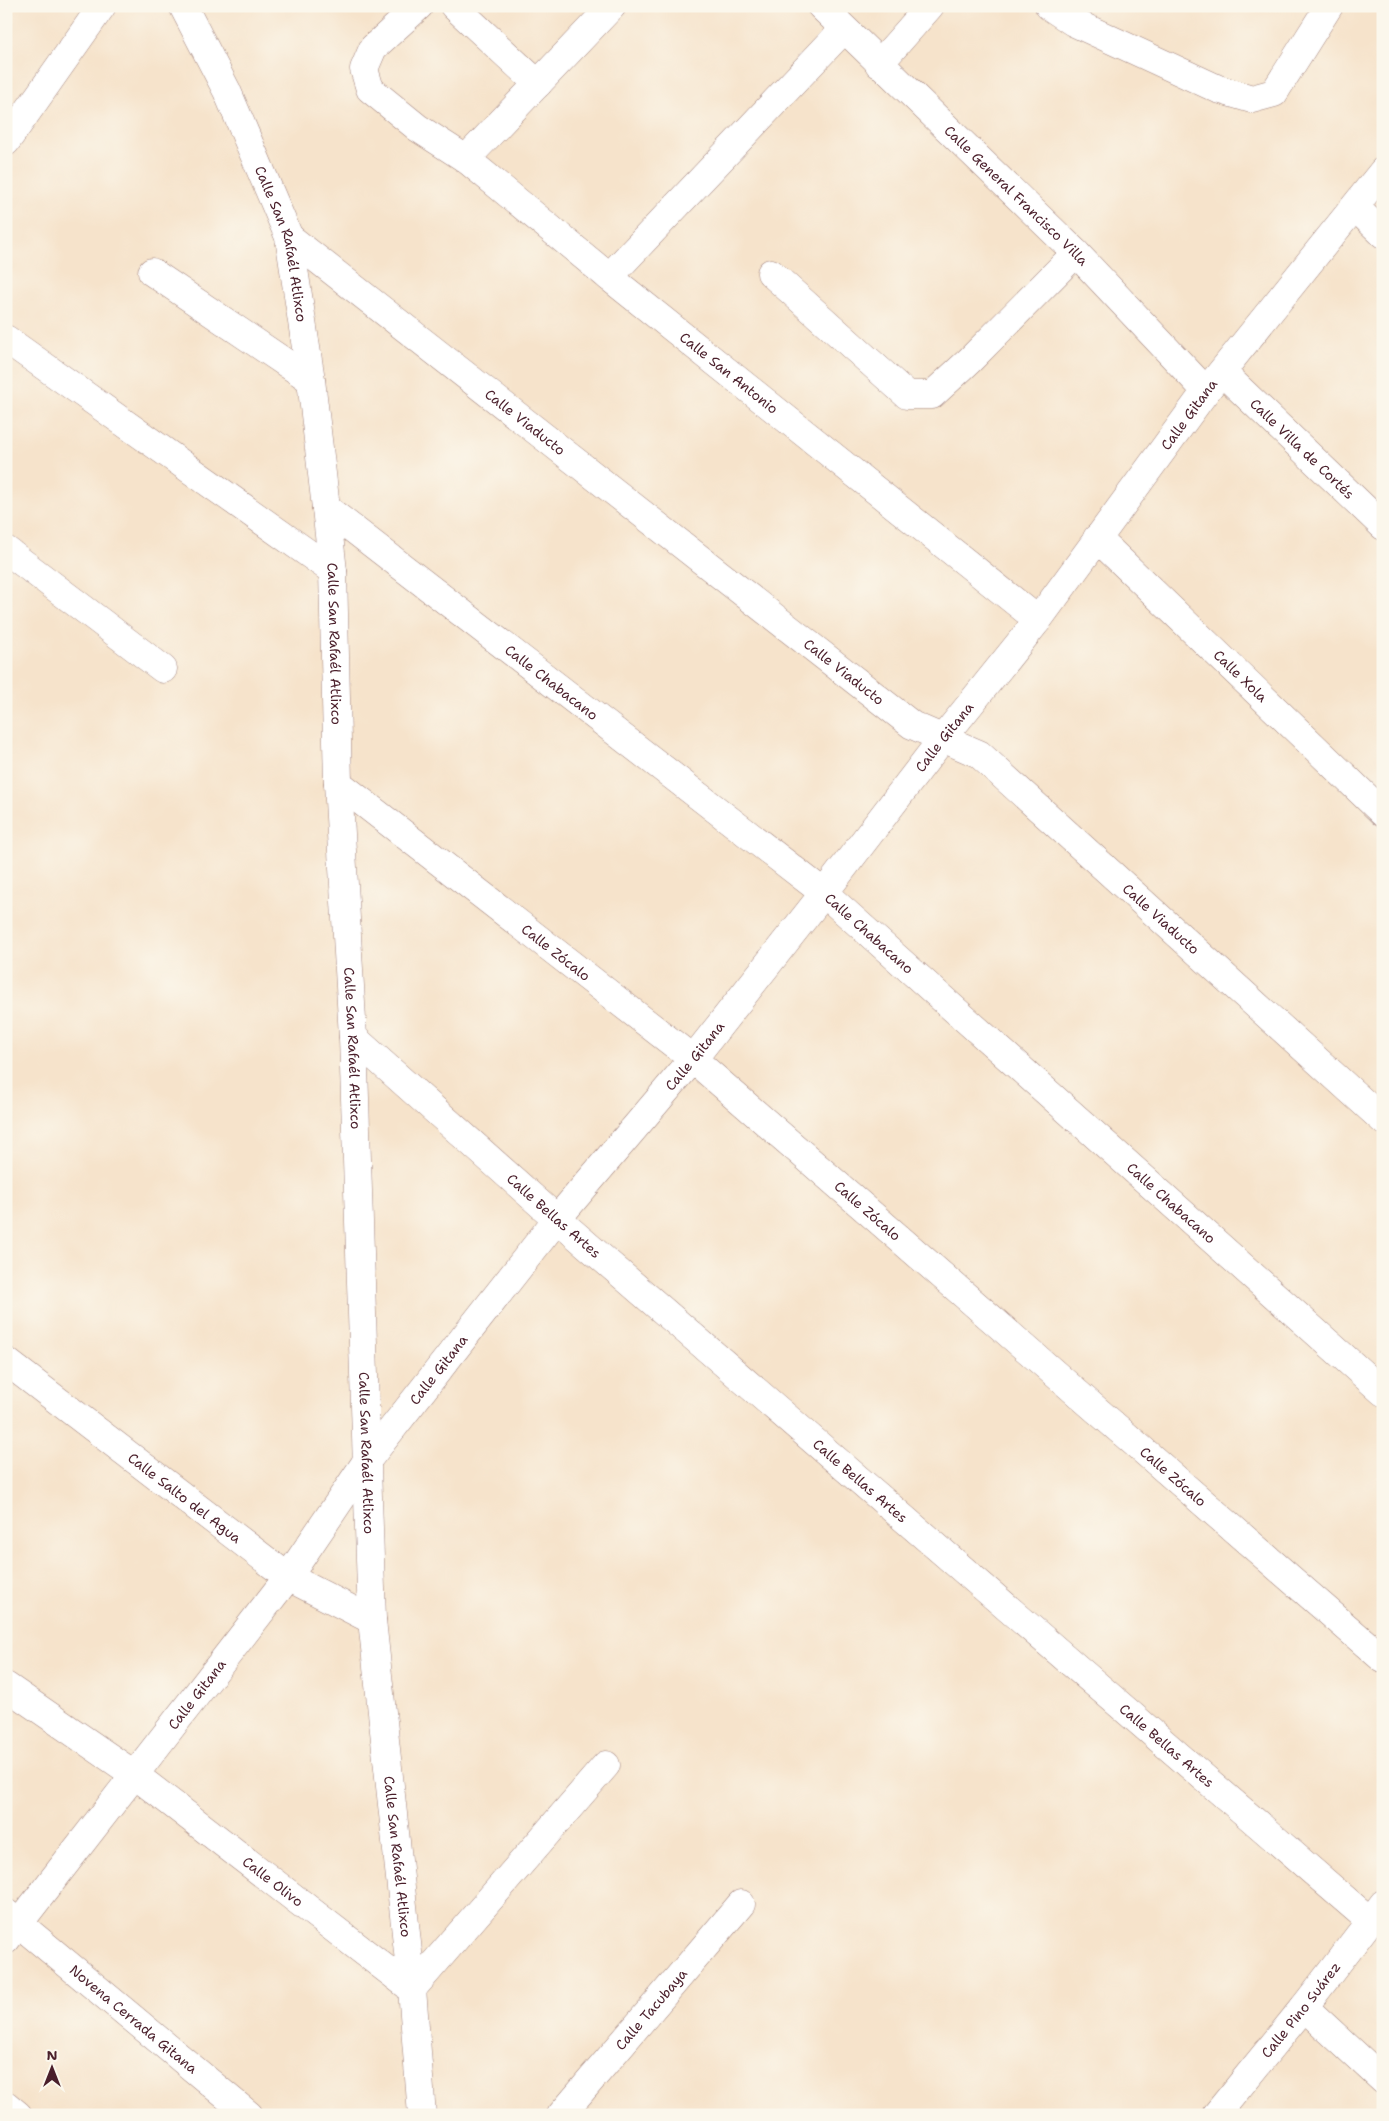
<svg xmlns="http://www.w3.org/2000/svg" width="1389" height="2121" viewBox="0 0 1389 2121" font-family="'Shantell Sans',sans-serif">
<style>
.lines{fill:none;stroke-linecap:round;stroke-linejoin:round}
.minor-casing{stroke:#a0817b;stroke-width:29}
.minor{stroke:#fff;stroke-width:28}
.labels{text-anchor:middle;dominant-baseline:central;stroke-width:4;stroke-linejoin:round;paint-order:stroke}
.street-label{font-size:14px;fill:#4a1f2b;stroke:#fbf7ec}
</style>
<rect width="100%" height="100%" fill="#fbf7ec"/>
<filter id="ink" filterUnits="userSpaceOnUse"><feTurbulence type="fractalNoise" baseFrequency=".02" numOctaves="2"/><feDisplacementMap in="SourceGraphic" scale="10" xChannelSelector="R" yChannelSelector="G"/><feConvolveMatrix kernelMatrix="1 2 1 2 8 2 1 2 1" color-interpolation-filters="sRGB"/></filter>
<filter id="wash" filterUnits="userSpaceOnUse"><feTurbulence type="fractalNoise" baseFrequency=".0096" numOctaves="4" result="noise"/><feDisplacementMap in="SourceGraphic" scale="20" xChannelSelector="R" yChannelSelector="G"/><feGaussianBlur stdDeviation="1.12" result="paint"/><feColorMatrix in="noise" values="0 0 0 0 0 0 0 0 0 0 0 0 0 0 0 0 0 1.4 0 .05"/><feComposite in="paint" operator="in"/></filter>
<g filter="url(#wash)">
<rect width="100%" height="100%" fill="#f6e3cb"/>
</g>
<g filter="url(#ink)">
<g class="lines">
<g class="minor-casing">
<g id="minor">
<path id="s1" d="M183 6 227 91 289 237 311 380 326 508 333 571 338 783 353 1037 372 1620 412 1989 422 2115"/>
<path id="s2" d="M419 6 373 48 364 69 370 89 418 128 466 159 609 277 1038 620"/>
<path d="M454 6 538 84"/>
<path id="s3" d="M821 6 1076 253 1206 391"/>
<path d="M1049 6 1073 22 1218 89 1252 99 1274 93 1329 6"/>
<path d="M879 64 930 6"/>
<path d="M6 142 102 6"/>
<path d="M466 159 612 6"/>
<path d="M1355 207 1383 234"/>
<path id="s4" d="M289 237 912 725 979 754 1383 1120"/>
<path d="M152 272 311 380"/>
<path d="M771 273 907 395H932L969 361 1076 253"/>
<path d="M609 277 843 30"/>
<path d="M6 339 333 571"/>
<path id="s5" d="M1222 372 1383 526"/>
<path id="s6" d="M326 508 824 893 1383 1392"/>
<path id="s7" d="M1097 538 1383 813"/>
<path d="M6 550 163 669"/>
<path id="s8" d="M338 783 693 1059 1383 1659"/>
<path id="s9" d="M353 1037 557 1219 1369 1920"/>
<path id="s10" d="M6 1361 288 1577 372 1620"/>
<path id="s11" d="M6 1686 135 1775 412 1989 606 1765"/>
<path id="s12" d="M6 1913 249 2115"/>
<path id="s13" d="M6 1940 288 1577 366 1462 557 1219 693 1059 824 893 943 738 1038 620 1206 391 1383 171"/>
<path d="M1304 2007 1383 2080"/>
<path d="M6 2105 18 2115"/>
<path id="s14" d="M561 2115 741 1904"/>
<path id="s15" d="M1216 2115 1304 2007 1383 1904"/>
</g>
</g>
<use href="#minor" class="minor"/>
</g>
</g>
<g class="labels">
<g class="street-label">
<text stroke="none"><textPath href="#s3" startOffset="272">Calle General Francisco Villa</textPath></text>
<text stroke="none"><textPath href="#s1" startOffset="259">Calle San Rafaél Atlixco</textPath></text>
<text stroke="none"><textPath href="#s2" startOffset="564">Calle San Antonio</textPath></text>
<text stroke="none"><textPath href="#s13" startOffset="1931">Calle Gitana</textPath></text>
<text stroke="none"><textPath href="#s4" startOffset="300">Calle Viaducto</textPath></text>
<text stroke="none"><textPath href="#s5" startOffset="111">Calle Villa de Cortés</textPath></text>
<text stroke="none"><textPath href="#s1" startOffset="664">Calle San Rafaél Atlixco</textPath></text>
<text stroke="none"><textPath href="#s4" startOffset="705">Calle Viaducto</textPath></text>
<text stroke="none"><textPath href="#s7" startOffset="199">Calle Xola</textPath></text>
<text stroke="none"><textPath href="#s6" startOffset="285">Calle Chabacano</textPath></text>
<text stroke="none"><textPath href="#s13" startOffset="1526">Calle Gitana</textPath></text>
<text stroke="none"><textPath href="#s4" startOffset="1110">Calle Viaducto</textPath></text>
<text stroke="none"><textPath href="#s6" startOffset="690">Calle Chabacano</textPath></text>
<text stroke="none"><textPath href="#s8" startOffset="276">Calle Zócalo</textPath></text>
<text stroke="none"><textPath href="#s1" startOffset="1069">Calle San Rafaél Atlixco</textPath></text>
<text stroke="none"><textPath href="#s13" startOffset="1121">Calle Gitana</textPath></text>
<text stroke="none"><textPath href="#s6" startOffset="1095">Calle Chabacano</textPath></text>
<text stroke="none"><textPath href="#s8" startOffset="681">Calle Zócalo</textPath></text>
<text stroke="none"><textPath href="#s9" startOffset="269">Calle Bellas Artes</textPath></text>
<text stroke="none"><textPath href="#s13" startOffset="716">Calle Gitana</textPath></text>
<text stroke="none"><textPath href="#s1" startOffset="1474">Calle San Rafaél Atlixco</textPath></text>
<text stroke="none"><textPath href="#s8" startOffset="1086">Calle Zócalo</textPath></text>
<text stroke="none"><textPath href="#s9" startOffset="674">Calle Bellas Artes</textPath></text>
<text stroke="none"><textPath href="#s10" startOffset="225">Calle Salto del Agua</textPath></text>
<text stroke="none"><textPath href="#s13" startOffset="311">Calle Gitana</textPath></text>
<text stroke="none"><textPath href="#s9" startOffset="1079">Calle Bellas Artes</textPath></text>
<text stroke="none"><textPath href="#s1" startOffset="1879">Calle San Rafaél Atlixco</textPath></text>
<text stroke="none"><textPath href="#s11" startOffset="331">Calle Olivo</textPath></text>
<text stroke="none"><textPath href="#s14" startOffset="139">Calle Tacubaya</textPath></text>
<text stroke="none"><textPath href="#s15" startOffset="135">Calle Pino Suárez</textPath></text>
<text stroke="none"><textPath href="#s12" startOffset="166">Novena Cerrada Gitana</textPath></text>
</g>
</g>
<rect width="1389" height="2121" fill="none" stroke="#fbf7ec" stroke-width="25"/>
<g transform="translate(52 2068)" stroke="#fbf7ec" stroke-width="4" paint-order="stroke">
<path d="M0-4L9 19L0 12L-9 19Z" fill="#4a1f2b"/>
<text y="-8" font-size="14" font-weight="bold" text-anchor="middle" fill="#4a1f2b">N</text>
</g>
</svg>
